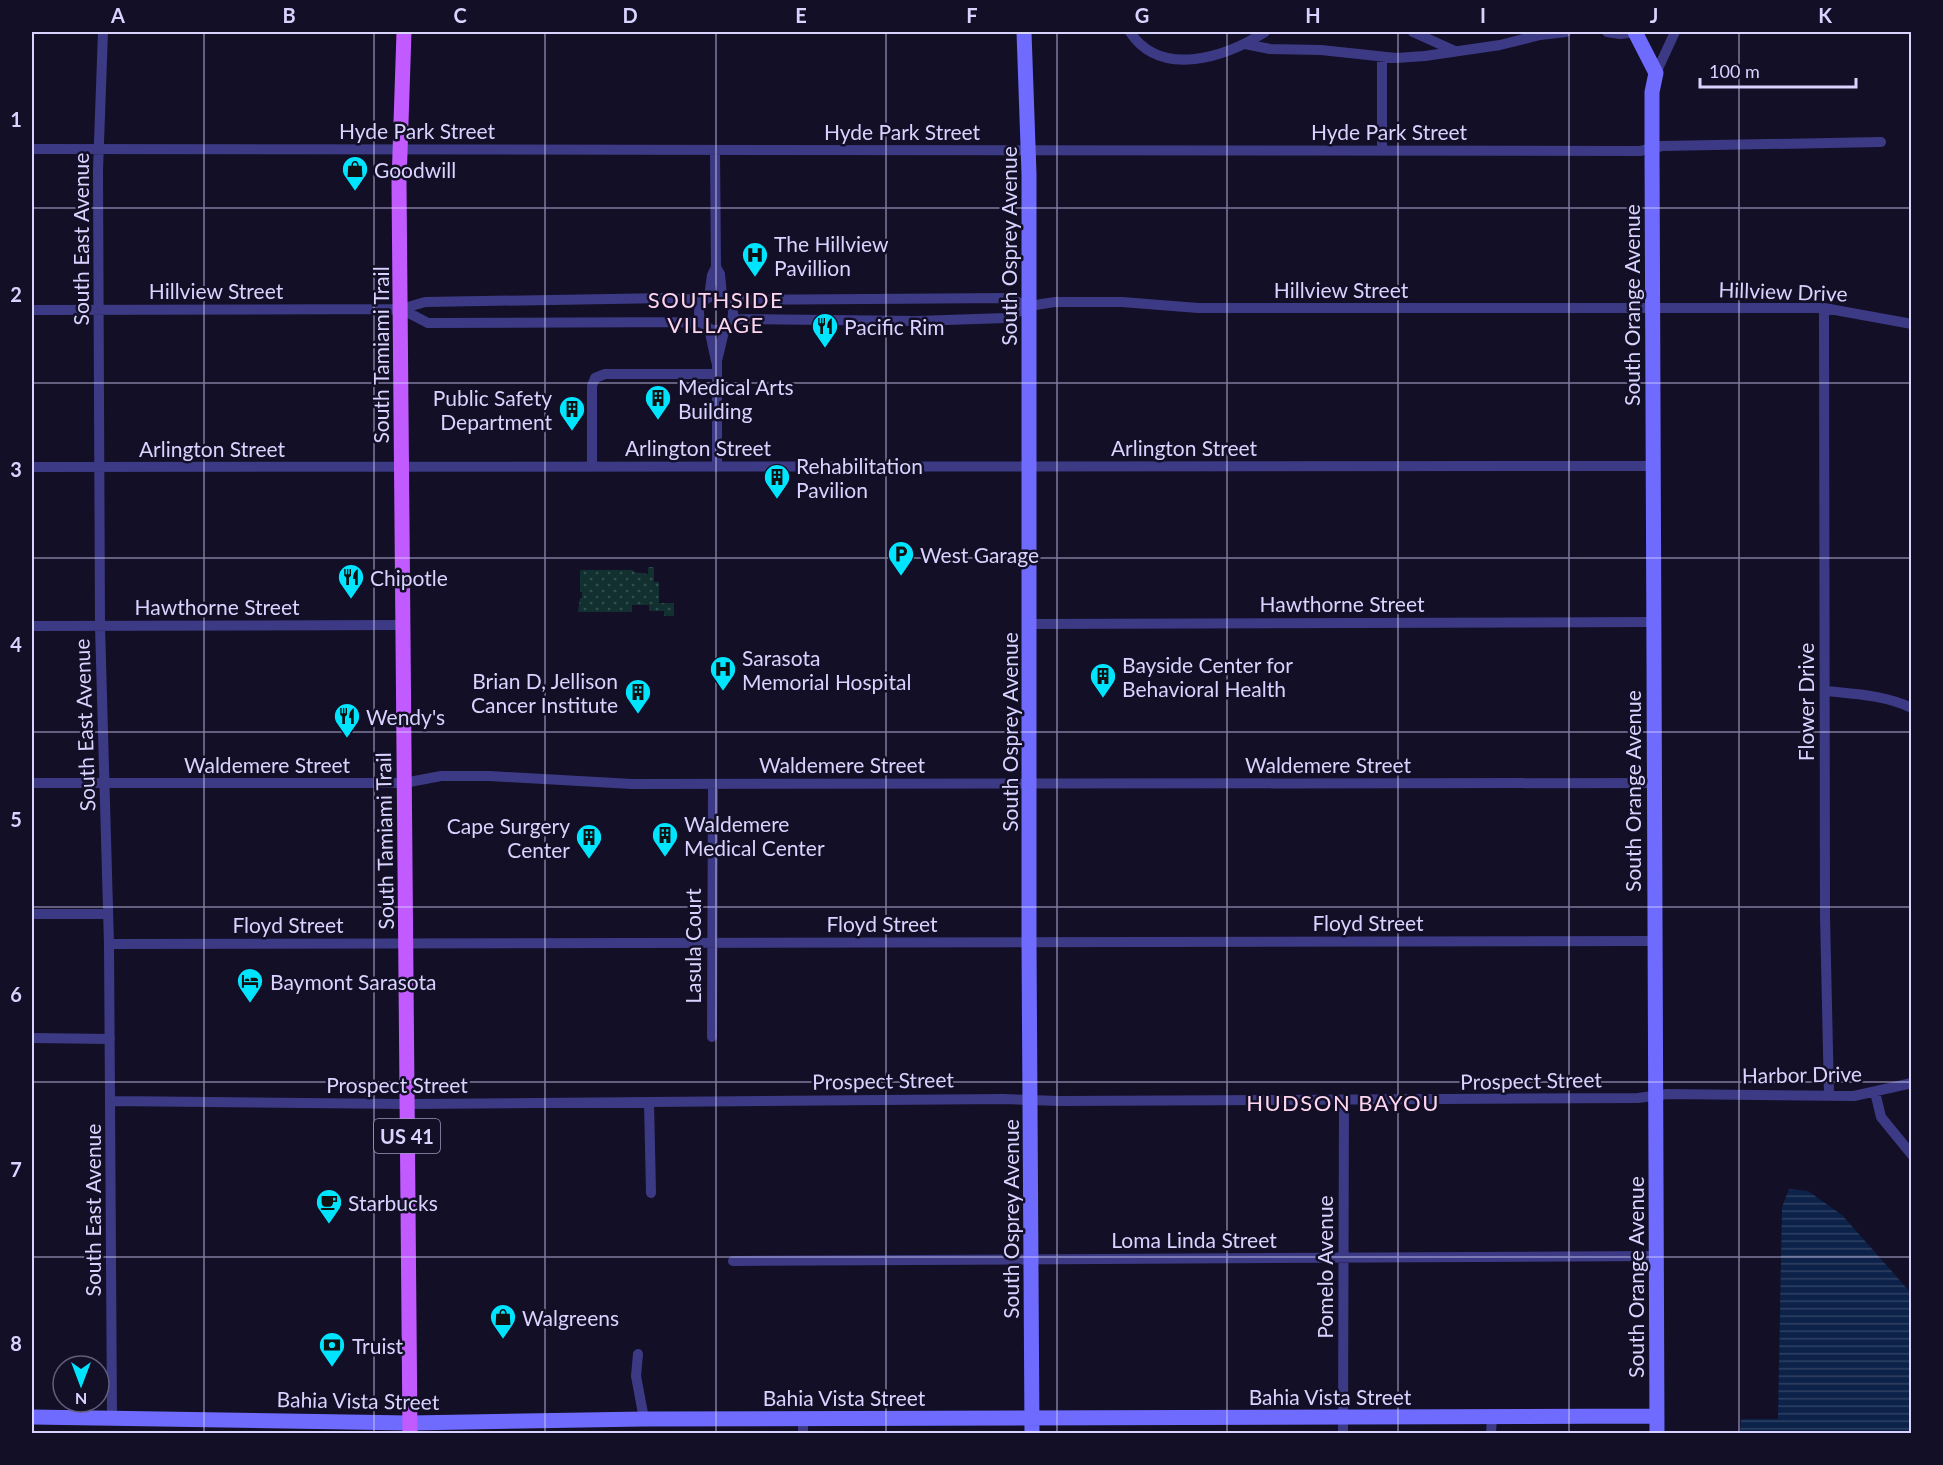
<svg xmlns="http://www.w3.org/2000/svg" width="1943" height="1465" viewBox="0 0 1943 1465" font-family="Lato,sans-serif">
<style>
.grass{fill:url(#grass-dots)}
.water{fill:url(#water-rules)}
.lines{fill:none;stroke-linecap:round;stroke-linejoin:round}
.street{stroke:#3d3a85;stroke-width:10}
.secondary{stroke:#6f6bff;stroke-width:15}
.primary{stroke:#c25bff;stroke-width:15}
.grid{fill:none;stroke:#d9d4ff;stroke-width:1.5;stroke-opacity:0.55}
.labels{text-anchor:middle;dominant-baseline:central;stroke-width:5;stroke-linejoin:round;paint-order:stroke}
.shield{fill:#130f26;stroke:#9e99be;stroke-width:1.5}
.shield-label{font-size:20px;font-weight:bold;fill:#d9d4ff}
.street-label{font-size:21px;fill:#d9d4ff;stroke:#130f26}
.poi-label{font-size:21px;fill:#d9d4ff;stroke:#130f26;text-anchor:start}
.neighbourhood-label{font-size:22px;letter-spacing:1.5px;fill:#ffd6f0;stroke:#130f26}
.neatline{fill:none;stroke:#d9d4ff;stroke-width:2}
.grid-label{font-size:20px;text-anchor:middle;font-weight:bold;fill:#d9d4ff}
</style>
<defs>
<pattern id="grass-dots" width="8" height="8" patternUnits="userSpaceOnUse" patternTransform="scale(1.5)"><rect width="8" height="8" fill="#12302f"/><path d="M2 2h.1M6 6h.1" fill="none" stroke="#344d4e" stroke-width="1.8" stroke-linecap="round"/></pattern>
<pattern id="water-rules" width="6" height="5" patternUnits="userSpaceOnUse" patternTransform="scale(1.5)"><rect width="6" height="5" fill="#0c2248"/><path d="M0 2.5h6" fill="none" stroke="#2f4163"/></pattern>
</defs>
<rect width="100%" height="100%" fill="#130f26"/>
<path class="grass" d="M648 567H654V582H659V603H674V616H664V611H649V605H632V612H578L580 598H582V592H580V570H633L634 572 648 574Z"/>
<path class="water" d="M1789 1189 1808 1191 1842 1215 1911 1293V1433H1740L1741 1419H1778L1782 1207Z"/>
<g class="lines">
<path class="street" d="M103 32 98 170 100 626 109 944 112 1417
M1130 32C1161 79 1226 57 1265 32
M1413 32 1455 51
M1607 32 1620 34 1636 32
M1245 44 1270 49 1321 50 1396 58 1425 56 1500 45 1540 35 1566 32
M1656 73 1675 32
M32 149 1640 151 1662 146 1881 142
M1382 150V57
M715 151 716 267 720 274 722 296
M699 313a17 17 0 1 1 34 0a17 17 0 1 1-34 0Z
M709 297 712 275 716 267
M728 300 1007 298 1029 306
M1824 308 1825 916 1829 1095
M401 309 428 323 702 322
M32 310 401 309 425 302 667 298 704 300
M732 319 917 321 1006 318 1029 306 1055 302H1122L1198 308H1824L1912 324
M709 328 716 361
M32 467 1653 466
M592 467V386L595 378 605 374H717
M717 467V361L725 327
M1031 624 1653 622
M32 626 402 625
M1826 691C1855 694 1885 695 1912 708
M32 783H404L441 776H489L632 784 1653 783
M32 914H108
M109 944 1654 941
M712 1037 713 784
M32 1038 110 1039
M1875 1092 1881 1117 1912 1155
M111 1101 407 1104 1003 1099 1059 1101 1638 1098 1667 1094 1854 1096 1912 1083
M649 1102 651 1193
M733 1261 1656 1256
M638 1354 636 1376 644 1419
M803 1419V1434
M1343 1434 1344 1101
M1491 1434 1492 1416"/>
<path class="secondary" d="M1024 32 1029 174V942L1032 1434
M1635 32 1656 73 1652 92V148L1657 1434
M32 1417 410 1423 644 1419 1657 1416"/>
<path class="primary" d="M404 32 399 183 410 1434"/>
</g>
<path class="grid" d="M204 32V1434M374 32V1434M545 32V1434M716 32V1434M886 32V1434M1057 32V1434M1227 32V1434M1398 32V1434M1569 32V1434M1739 32V1434M32 208H1912M32 383H1912M32 558H1912M32 732H1912M32 907H1912M32 1082H1912M32 1257H1912"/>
<defs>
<g id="shop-pin" transform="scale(1.35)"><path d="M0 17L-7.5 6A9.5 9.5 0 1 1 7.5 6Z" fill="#00e5ff" stroke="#130f26"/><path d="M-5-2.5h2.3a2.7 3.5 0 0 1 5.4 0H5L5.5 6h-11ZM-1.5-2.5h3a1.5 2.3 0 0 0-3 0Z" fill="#111"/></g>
<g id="hospital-pin" transform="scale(1.35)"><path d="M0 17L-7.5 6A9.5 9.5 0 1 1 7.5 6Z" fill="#00e5ff" stroke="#130f26"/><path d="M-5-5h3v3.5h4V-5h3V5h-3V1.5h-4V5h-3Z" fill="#111"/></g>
<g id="restaurant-pin" transform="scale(1.35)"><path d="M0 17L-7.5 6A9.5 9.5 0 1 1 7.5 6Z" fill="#00e5ff" stroke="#130f26"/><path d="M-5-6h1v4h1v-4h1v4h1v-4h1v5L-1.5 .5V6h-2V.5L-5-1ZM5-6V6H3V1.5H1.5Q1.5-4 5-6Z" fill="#111"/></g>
<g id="building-pin" transform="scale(1.35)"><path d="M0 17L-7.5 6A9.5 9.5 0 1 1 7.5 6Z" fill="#00e5ff" stroke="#130f26"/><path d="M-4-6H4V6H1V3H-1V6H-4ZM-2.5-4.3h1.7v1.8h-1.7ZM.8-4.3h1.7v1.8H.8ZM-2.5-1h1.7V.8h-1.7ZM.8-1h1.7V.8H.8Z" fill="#111"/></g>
<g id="parking-pin" transform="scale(1.35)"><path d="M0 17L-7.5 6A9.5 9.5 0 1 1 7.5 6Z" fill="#00e5ff" stroke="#130f26"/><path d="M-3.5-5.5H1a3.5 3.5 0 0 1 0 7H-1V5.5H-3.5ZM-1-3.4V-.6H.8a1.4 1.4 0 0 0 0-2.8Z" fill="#111"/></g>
<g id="hotel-pin" transform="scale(1.35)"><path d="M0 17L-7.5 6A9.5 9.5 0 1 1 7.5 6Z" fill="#00e5ff" stroke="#130f26"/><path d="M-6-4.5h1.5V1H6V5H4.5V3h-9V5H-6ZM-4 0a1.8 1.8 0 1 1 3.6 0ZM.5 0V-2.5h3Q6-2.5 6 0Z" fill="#111"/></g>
<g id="cafe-pin" transform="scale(1.35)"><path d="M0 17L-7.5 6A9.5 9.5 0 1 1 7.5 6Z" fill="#00e5ff" stroke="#130f26"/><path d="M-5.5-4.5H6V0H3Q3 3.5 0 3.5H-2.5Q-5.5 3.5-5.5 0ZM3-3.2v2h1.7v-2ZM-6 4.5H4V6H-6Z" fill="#111"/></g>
<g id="bank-pin" transform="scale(1.35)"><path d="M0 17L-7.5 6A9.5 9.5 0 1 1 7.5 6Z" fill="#00e5ff" stroke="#130f26"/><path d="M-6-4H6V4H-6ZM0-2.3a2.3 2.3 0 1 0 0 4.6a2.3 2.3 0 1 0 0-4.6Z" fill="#111"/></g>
</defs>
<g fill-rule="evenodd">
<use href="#shop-pin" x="355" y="169"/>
<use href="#hospital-pin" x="755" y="255"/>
<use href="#restaurant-pin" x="825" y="326"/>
<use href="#building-pin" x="658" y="398"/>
<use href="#building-pin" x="572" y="409"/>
<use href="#building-pin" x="777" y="477"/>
<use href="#parking-pin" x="901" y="554"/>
<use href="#restaurant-pin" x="351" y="577"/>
<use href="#hospital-pin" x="723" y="669"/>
<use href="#building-pin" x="1103" y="676"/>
<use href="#building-pin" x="638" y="692"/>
<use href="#restaurant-pin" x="347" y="716"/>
<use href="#building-pin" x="665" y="835"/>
<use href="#building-pin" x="589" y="837"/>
<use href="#hotel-pin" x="250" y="981"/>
<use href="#cafe-pin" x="329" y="1202"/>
<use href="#shop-pin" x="503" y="1317"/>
<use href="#bank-pin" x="332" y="1345"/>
</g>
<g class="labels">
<rect class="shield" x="374" y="1119" width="66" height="34" rx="4.5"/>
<g class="shield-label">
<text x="407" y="1136">US 41</text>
</g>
<g class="street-label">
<text x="417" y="130">Hyde Park Street</text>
<text x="902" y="131">Hyde Park Street</text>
<text x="1389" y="131">Hyde Park Street</text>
<text transform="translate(80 239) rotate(-90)">South East Avenue</text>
<text transform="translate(1008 246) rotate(-90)">South Osprey Avenue</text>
<text x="1341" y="289">Hillview Street</text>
<text x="216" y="290">Hillview Street</text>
<text transform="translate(1783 291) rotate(2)">Hillview Drive</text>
<text transform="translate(1631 305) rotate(-90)">South Orange Avenue</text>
<text transform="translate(380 355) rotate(-90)">South Tamiami Trail</text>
<text x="698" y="447">Arlington Street</text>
<text x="1184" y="447">Arlington Street</text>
<text x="212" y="448">Arlington Street</text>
<text x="1342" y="603">Hawthorne Street</text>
<text x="217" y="606">Hawthorne Street</text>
<text transform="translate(1805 702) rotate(-90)">Flower Drive</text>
<text transform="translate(84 725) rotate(-92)">South East Avenue</text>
<text transform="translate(1009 732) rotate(-90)">South Osprey Avenue</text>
<text x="267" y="764">Waldemere Street</text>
<text x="842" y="764">Waldemere Street</text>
<text x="1328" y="764">Waldemere Street</text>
<text transform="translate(1632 791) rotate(-90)">South Orange Avenue</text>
<text transform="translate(384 841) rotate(-91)">South Tamiami Trail</text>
<text x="1368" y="922">Floyd Street</text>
<text x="882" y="923">Floyd Street</text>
<text x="288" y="924">Floyd Street</text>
<text transform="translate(692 946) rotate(-90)">Lasula Court</text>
<text transform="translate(1802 1074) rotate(-1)">Harbor Drive</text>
<text transform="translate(883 1080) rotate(-1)">Prospect Street</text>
<text transform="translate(1531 1080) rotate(-1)">Prospect Street</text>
<text x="397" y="1084">Prospect Street</text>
<text transform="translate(92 1210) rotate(-90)">South East Avenue</text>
<text transform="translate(1010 1219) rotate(-90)">South Osprey Avenue</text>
<text x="1194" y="1239">Loma Linda Street</text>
<text transform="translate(1324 1267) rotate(-90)">Pomelo Avenue</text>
<text transform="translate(1635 1277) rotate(-90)">South Orange Avenue</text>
<text x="1330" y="1396">Bahia Vista Street</text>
<text x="844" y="1397">Bahia Vista Street</text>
<text transform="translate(358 1400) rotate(1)">Bahia Vista Street</text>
</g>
<g class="poi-label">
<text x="374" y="169">Goodwill</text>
<text x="774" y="243">The Hillview<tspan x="774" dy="24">Pavillion</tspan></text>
<text x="844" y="326">Pacific Rim</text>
<text x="678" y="386">Medical Arts<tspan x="678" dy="24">Building</tspan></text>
<text x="552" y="397" text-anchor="end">Public Safety<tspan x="552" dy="24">Department</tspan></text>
<text x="796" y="465">Rehabilitation<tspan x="796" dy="24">Pavilion</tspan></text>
<text x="920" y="554">West Garage</text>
<text x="370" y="577">Chipotle</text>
<text x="742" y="657">Sarasota<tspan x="742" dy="24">Memorial Hospital</tspan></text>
<text x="1122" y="664">Bayside Center for<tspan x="1122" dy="24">Behavioral Health</tspan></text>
<text x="618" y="680" text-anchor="end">Brian D, Jellison<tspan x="618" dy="24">Cancer Institute</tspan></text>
<text x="366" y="716">Wendy's</text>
<text x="684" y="823">Waldemere<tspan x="684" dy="24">Medical Center</tspan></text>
<text x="570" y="825" text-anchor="end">Cape Surgery<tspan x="570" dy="24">Center</tspan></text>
<text x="270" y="981">Baymont Sarasota</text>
<text x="348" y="1202">Starbucks</text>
<text x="522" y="1317">Walgreens</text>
<text x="352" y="1345">Truist</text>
</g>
<g class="neighbourhood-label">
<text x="716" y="299">SOUTHSIDE<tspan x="716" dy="25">VILLAGE</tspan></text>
<text x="1343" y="1102">HUDSON BAYOU</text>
</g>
</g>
<rect width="1943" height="1465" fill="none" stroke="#130f26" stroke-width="66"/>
<g transform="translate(81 1384) rotate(180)"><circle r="28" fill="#130f26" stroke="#625e7d" stroke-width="1.5"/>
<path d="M0-4.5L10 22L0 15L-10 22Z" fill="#00e5ff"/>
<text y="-9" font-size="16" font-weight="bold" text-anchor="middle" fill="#d9d4ff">N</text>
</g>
<path d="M1700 78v9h156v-9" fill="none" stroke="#d9d4ff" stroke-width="3"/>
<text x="1709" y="78" font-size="18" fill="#d9d4ff" stroke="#130f26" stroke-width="4.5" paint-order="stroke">100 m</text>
<rect x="33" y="33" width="1877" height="1399" class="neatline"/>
<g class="grid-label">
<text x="118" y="23">A</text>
<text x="289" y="23">B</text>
<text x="460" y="23">C</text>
<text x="630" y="23">D</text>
<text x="801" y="23">E</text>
<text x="972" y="23">F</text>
<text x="1142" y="23">G</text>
<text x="1313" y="23">H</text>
<text x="1483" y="23">I</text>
<text x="1654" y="23">J</text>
<text x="1825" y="23">K</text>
<text x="16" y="127">1</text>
<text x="16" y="302">2</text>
<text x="16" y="477">3</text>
<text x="16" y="652">4</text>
<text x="16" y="827">5</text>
<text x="16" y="1002">6</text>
<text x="16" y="1177">7</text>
<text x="16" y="1351">8</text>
</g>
</svg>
